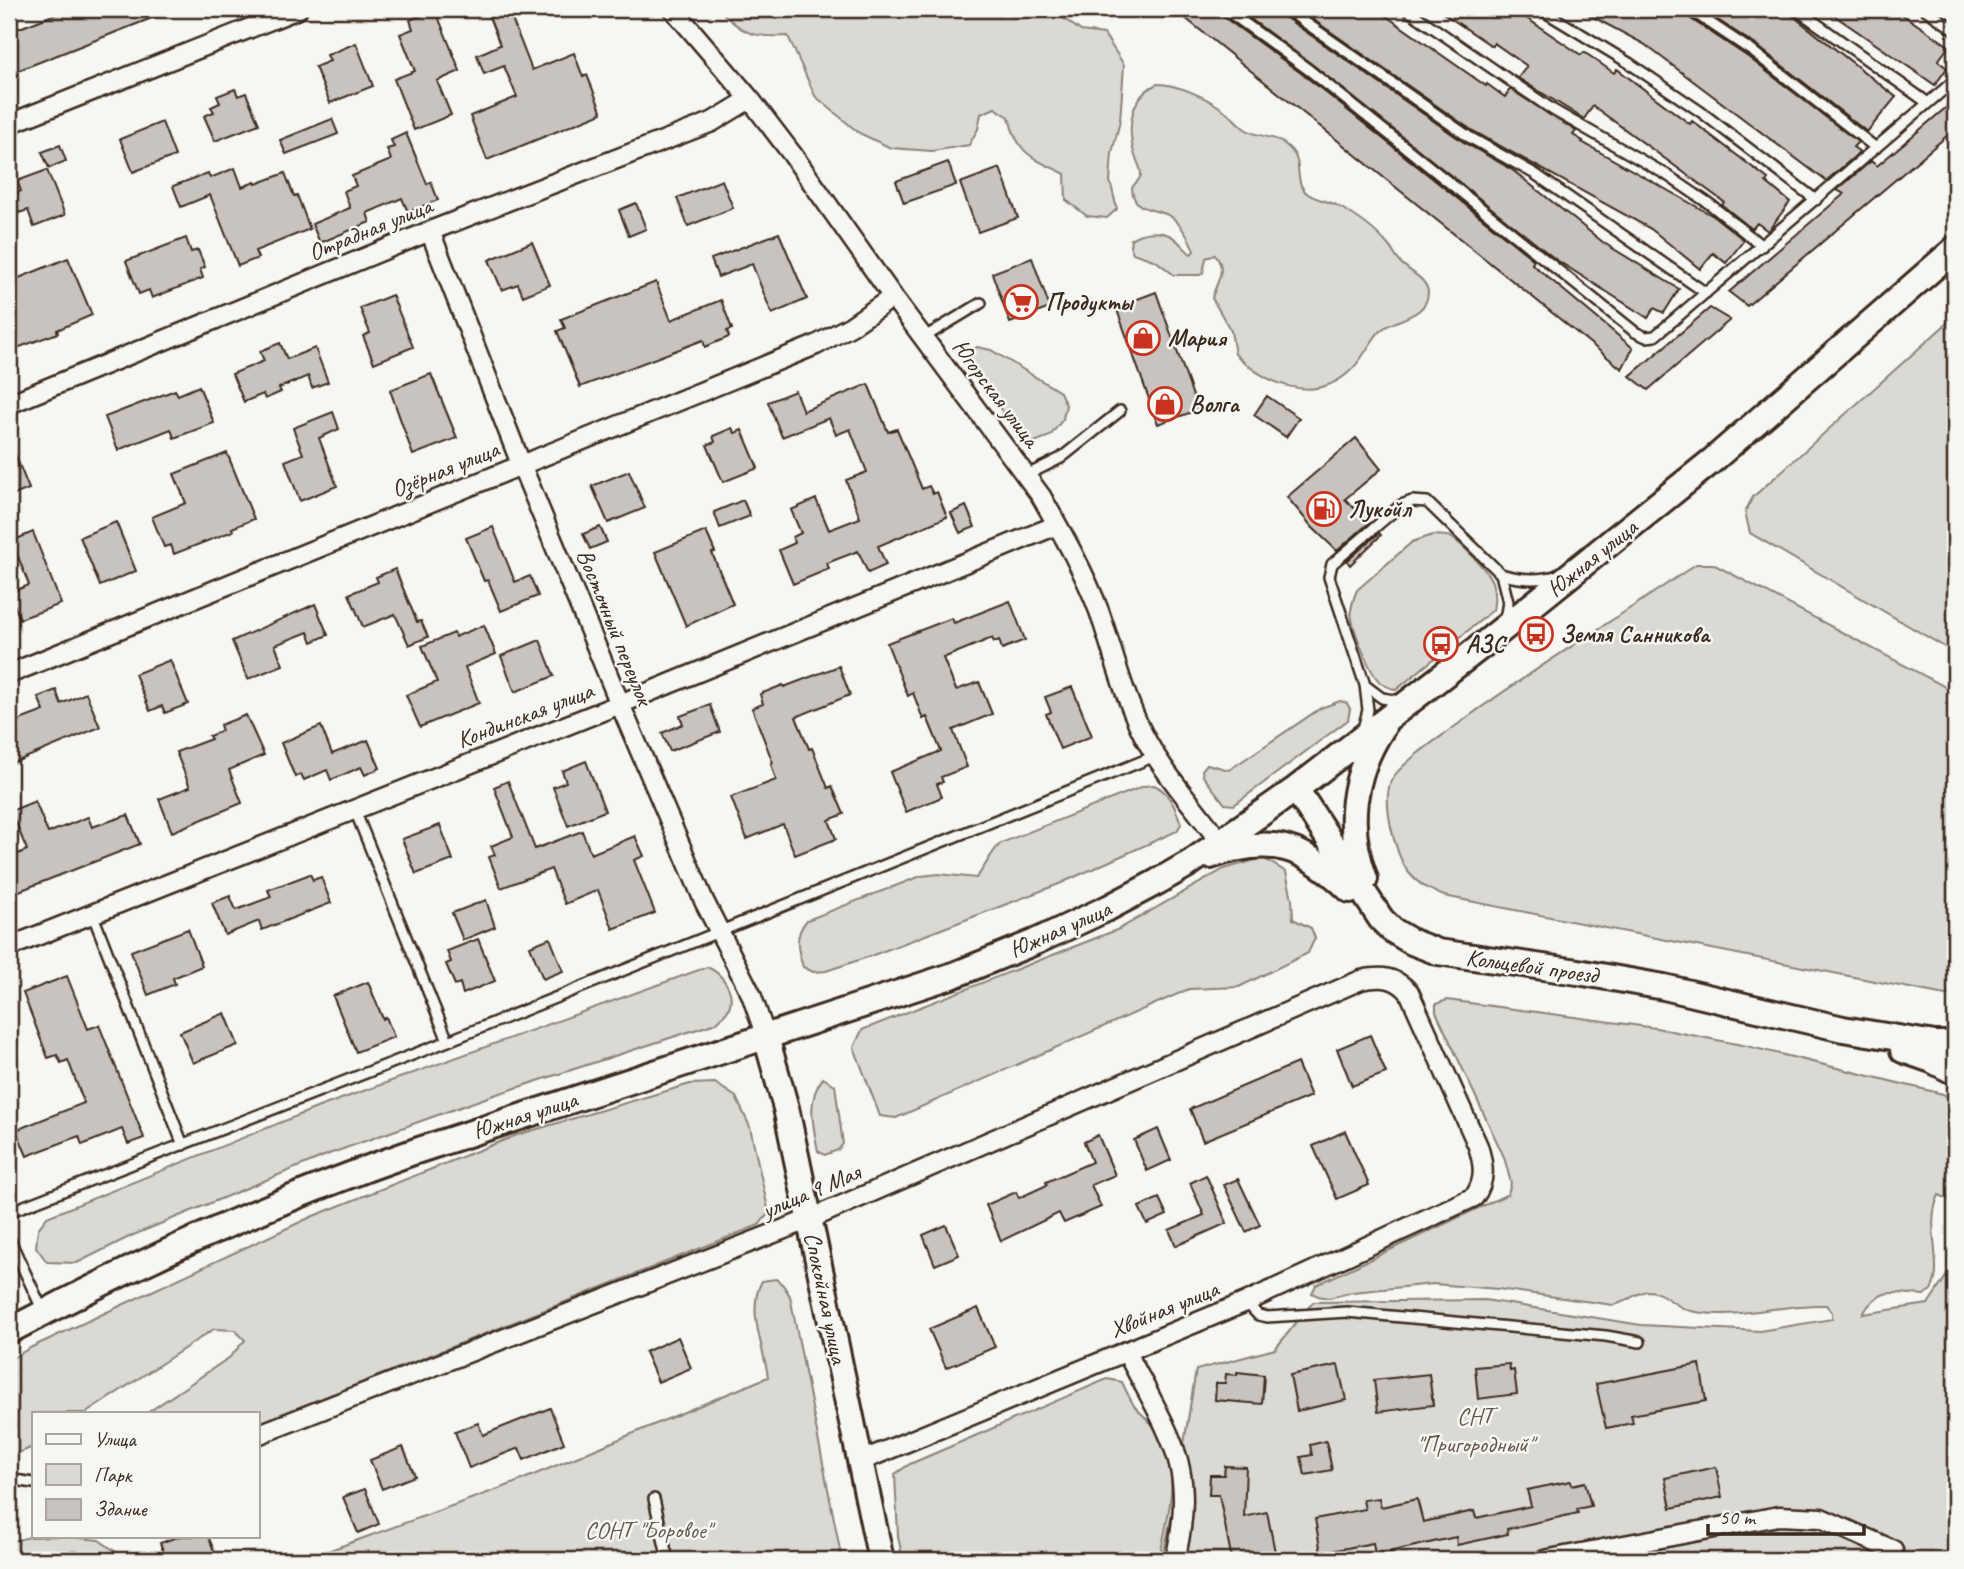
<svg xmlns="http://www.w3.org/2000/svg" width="1964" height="1569" viewBox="0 0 1964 1569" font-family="Caveat,sans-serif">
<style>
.green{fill:#dad9d3;stroke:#8a8278;stroke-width:2}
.building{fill:#c8c3be;stroke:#3b2a1e;stroke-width:2}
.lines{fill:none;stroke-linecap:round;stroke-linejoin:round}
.lane-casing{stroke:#3b2a1e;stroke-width:14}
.street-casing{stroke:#3b2a1e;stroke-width:23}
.secondary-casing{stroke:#3b2a1e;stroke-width:30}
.lane{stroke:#f6f6f2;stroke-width:9}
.street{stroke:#f6f6f2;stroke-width:18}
.secondary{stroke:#f6f6f2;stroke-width:24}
.labels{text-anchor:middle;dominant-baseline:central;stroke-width:5;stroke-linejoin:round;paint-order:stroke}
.street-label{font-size:24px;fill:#3b2a1e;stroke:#f6f6f2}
.poi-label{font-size:24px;font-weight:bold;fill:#3b2a1e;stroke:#f6f6f2;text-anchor:start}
.park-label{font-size:24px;fill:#63564b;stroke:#f6f6f2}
</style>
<rect width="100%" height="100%" fill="#f6f6f2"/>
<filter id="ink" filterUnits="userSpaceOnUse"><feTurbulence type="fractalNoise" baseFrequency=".0143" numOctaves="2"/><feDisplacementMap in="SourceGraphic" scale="14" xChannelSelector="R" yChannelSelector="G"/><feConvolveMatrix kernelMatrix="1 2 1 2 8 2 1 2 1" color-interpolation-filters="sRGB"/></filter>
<g filter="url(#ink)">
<path class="green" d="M719 9H1051L1081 31 1104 34 1124 65 1120 121 1112 153 1110 181 1117 209 1107 218 1087 216 1066 200 1065 174C1033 158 1017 155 1009 117L995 108 981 114 978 129 969 145 932 151 891 148 859 133 815 96 788 36C754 38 742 34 719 9Z
M1157 84C1178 84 1208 98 1225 111 1232 116 1238 124 1245 129 1261 140 1276 132 1292 151 1303 163 1293 183 1308 194 1317 200 1329 201 1338 206 1356 216 1375 229 1388 245 1393 250 1395 257 1400 262 1408 271 1428 279 1428 293 1427 318 1394 318 1380 331 1368 344 1362 362 1348 373 1312 404 1265 384 1235 354L1231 331 1212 298C1216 282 1228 270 1215 255L1206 258 1203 273 1200 275H1174L1156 261 1133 253 1130 246 1131 239C1140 232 1158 230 1169 235 1178 239 1183 248 1191 254L1194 251C1191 241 1178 219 1168 215 1151 208 1133 211 1132 188 1134 183 1141 180 1141 174 1141 168 1136 159 1134 153 1127 126 1130 97 1157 84Z
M1955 316V653L1750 533 1745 512 1753 497Z
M977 347 991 350 1060 392 1066 405 1063 419 1050 436 1032 443 1017 435 970 361V352Z
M1433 535C1439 536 1445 535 1450 537 1461 542 1488 571 1492 582 1495 591 1495 600 1493 610L1396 690C1391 688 1385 686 1381 683 1370 675 1351 625 1351 611 1352 603 1354 597 1357 590L1412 542Z
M1696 564H1713L1955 692V994L1945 995 1444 896C1430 890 1419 885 1409 873 1395 856 1379 795 1394 776 1411 755 1443 736 1465 719 1540 664 1620 617 1696 564Z
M1340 701 1347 703 1350 709 1348 720 1234 805 1225 804 1203 776 1202 770 1207 764 1229 770 1321 708Z
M1154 785C1169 791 1176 809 1181 824L1177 831 1059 884 868 957 826 971 813 972 803 967C797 949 794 935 807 920L921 876 939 874 976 878C986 867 990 853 1001 843L1144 786Z
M1263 858 1286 872 1292 899 1293 919 1311 928 1315 938 1308 953 1239 987 1189 989 896 1118 880 1116 854 1047 862 1030 1119 929 1224 869Z
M707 967C722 973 737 993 728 1010 726 1014 720 1019 716 1023L488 1097 329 1154 131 1236 77 1263 47 1262 36 1247 38 1229 47 1217 319 1107Z
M1447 1000 1656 1028 1747 1046 1943 1094 1955 1102V1217L1951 1200 1939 1195C1924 1225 1944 1266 1932 1288 1931 1291 1927 1293 1924 1295 1895 1294 1879 1285 1863 1314L1928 1304 1951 1269H1955V1560H1162L1175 1499 1196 1370 1275 1349 1313 1302 1485 1300 1641 1325 1760 1331 1832 1319V1312L1826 1305C1784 1303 1733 1321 1691 1311 1675 1308 1664 1291 1648 1291 1636 1292 1626 1303 1613 1305L1498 1289 1433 1284 1353 1292 1329 1298 1318 1296 1312 1293 1316 1285 1508 1194 1511 1183 1504 1157 1436 1012V1004Z
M823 1078 835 1085 843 1144 838 1150 825 1155 818 1151C813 1126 806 1099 823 1078Z
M715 1083 736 1097 750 1127 769 1213 759 1225 257 1424V1413H147L230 1357 245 1340 235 1330 214 1329 86 1413H33V1447L9 1457V1360L32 1347 311 1217 517 1135 690 1084Z
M776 1279 783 1285 790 1296 842 1560H303L512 1484 768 1377C764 1347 746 1310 762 1281Z
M1107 1379 1122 1382C1126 1390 1130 1400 1135 1407 1146 1419 1160 1429 1166 1446 1179 1481 1166 1525 1159 1560H903L898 1536 895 1474 910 1464Z
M62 1536 99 1540 127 1560H9V1542L30 1537Z"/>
<path class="building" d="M69 9H175L9 74V32Z
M435 9 460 71 437 81 451 115 414 130 394 79 415 71 400 34 413 29 410 20Z
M486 9H508L532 70 574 53 583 77 587 75 602 113 487 160 470 116 517 97 504 66 484 74 477 55 500 45Z
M1174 9H1218L1221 15 1305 76 1534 260 1532 264 1633 348 1622 369Z
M1237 9H1279L1282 15 1465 143 1511 169 1604 243 1679 289 1664 313 1654 308 1648 318 1555 259 1313 65Z
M1298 9H1376L1486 86 1487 84 1505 97 1510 89 1576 131 1573 135 1583 141 1582 142 1715 217 1744 240 1726 263 1713 253 1700 269 1651 229 1473 131Z
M1437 9H1513L1581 55 1584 52 1614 73 1617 69 1690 124 1692 121 1768 179 1766 182 1790 202 1768 231 1757 223 1752 229 1722 205 1724 202 1593 106 1584 119 1518 78 1527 66 1494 43 1492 46Z
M1578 9H1682L1685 15 1748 57 1858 142 1853 147 1860 152 1826 181 1644 44Z
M1701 9H1789L1792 15 1896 97 1867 132 1756 45Z
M1825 9H1894L1949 46 1938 61 1947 68 1935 85Z
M356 43 373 86 330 103 315 67 330 61 327 55Z
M235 89 238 96 246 93 259 124 215 141 204 116 214 112 211 107 220 103 217 96Z
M1955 100V129L1747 306 1729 292 1844 194 1837 190 1871 161 1877 166Z
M332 119 338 134 286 154 280 140Z
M162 122 175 156 133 172 120 139Z
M406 133 427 184 431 182 438 200 408 212 402 198 367 213 370 222 320 243 312 224 350 208 344 191 356 186 352 176 391 160 387 149 394 147 391 140Z
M60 145 66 161 49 168 42 152Z
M948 162 956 185 904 203 896 181Z
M235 168 242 187 255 182 256 184 285 173 294 196 297 195 310 229 255 251 258 258 238 266 210 195 181 207 173 186 208 173 210 178Z
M1000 168 1018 218 978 232 960 183Z
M47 170 65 215 34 227 28 210 19 213 12 195 21 191 17 181Z
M722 180 733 208 688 226 677 198Z
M636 203 646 229 629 236 619 210Z
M779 233 807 299 772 314 752 264 718 277 711 259Z
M186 238 191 252 198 250 205 267 200 269 203 278 152 298 149 290 139 294 126 261Z
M532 242 550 285 523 296 518 284 502 290 489 260Z
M68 258 92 315 57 330 58 333 17 348 13 338 9 340V282Z
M1032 258 1050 308 1010 323 992 273Z
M656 282 671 320 721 300 732 329 727 331 729 337 705 347 703 340 580 387 557 331 565 328 561 319Z
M1156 292 1198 410 1158 424 1116 307Z
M392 295 413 347 374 363 363 336 370 333 360 308Z
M1710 308 1730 320 1648 390 1630 376Z
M280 343 287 359 315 348 328 382 312 388 308 376 279 388 281 392 265 399 263 394 244 402 232 374 264 361 260 351Z
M431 374 457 438 413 455 390 390Z
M868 384 888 432 897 429 922 489 929 486 933 494 937 492 947 517 878 546 886 565 868 573 858 551 827 563 829 569 793 584 779 550 795 543 793 537 801 533 791 510 816 499 829 530 860 518 846 480 867 472 850 429 836 435 829 418 782 437 768 402 795 391 803 411Z
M199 386 214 423 174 438 171 429 118 450 105 417 175 390 178 395Z
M1267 396 1299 418 1286 437 1254 415Z
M333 412 339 429 319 438 337 486 300 501 285 461 303 454 293 428Z
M732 428 735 433 742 430 758 468 723 482 707 445 715 442 713 436Z
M1356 438 1381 469 1345 499 1369 523 1337 551 1312 527 1287 497Z
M9 439 29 489 9 497Z
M227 453 254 519 232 528 233 531 174 554 171 545 164 547 152 517 186 503 174 474Z
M629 471 645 508 608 523 592 486Z
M743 500 750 516 720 528 714 512Z
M966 506 975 527 960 533 951 513Z
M116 522 136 571 100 586 80 537Z
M493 527 515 582 530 576 538 596 501 611 488 580 484 581 466 538Z
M600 527 607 542 590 549 583 534Z
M706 531 715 552 712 553 733 604 686 626 655 552Z
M33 532 61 604 20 619 9 593 29 585 12 541Z
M1379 533 1381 535 1350 565 1347 561Z
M395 569 417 622 421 621 428 637 409 645 395 614 363 627 349 594 378 582 376 577Z
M1010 601 1025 640 1002 649 999 640 994 642 992 638 943 658 956 690 979 682 992 714 953 730 967 767 941 777 943 782 937 784 942 797 906 812 890 772 941 751 927 717 923 719 913 693 908 696 887 643 952 618 954 623Z
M315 604 328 635 312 642 308 632 275 645 283 665 248 679 232 641Z
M484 625 496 654 465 667 479 703 420 727 406 695 437 682 422 646 454 633 455 637Z
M540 640 554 676 515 692 501 656Z
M170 660 188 704 165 713 162 706 150 711 135 674Z
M839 666 850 695 796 717 809 749 812 748 828 788 832 786 844 814 829 820 836 839 795 855 783 824 747 839 731 797 776 780 771 764 773 763 752 708 763 704 760 694 783 685 784 687Z
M1072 687 1092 736 1060 749 1046 714 1051 712 1045 697Z
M56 690 61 704 86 693 100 727 13 763 9 753V732L15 729 12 723 44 711 38 697Z
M710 705 720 732 670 751 662 733 683 724 680 716Z
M246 715 264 755 229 770 242 803 172 832 159 799 190 787 176 752 211 739 209 736 222 731 220 725Z
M321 726 332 754 368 740 380 768 365 775 361 767 331 780 327 770 304 780 301 774 295 777 281 743Z
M586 761 605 811 568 826 553 787 566 782 562 771Z
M508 781 535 849 582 831 591 854 635 836 644 856 634 860 655 913 613 929 598 890 565 904 551 869 501 888 489 857 495 855 491 846 513 837 494 787Z
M35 801 48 833 88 817 92 827 128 815 140 844 9 895V858L27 850 11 811Z
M440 825 453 860 416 874 402 839Z
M310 874 313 880 321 877 331 903 262 930 259 921 225 935 212 903 230 896 236 910 271 897 268 890Z
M486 900 495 927 463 940 452 913Z
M188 929 202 966 173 978 175 984 148 995 131 951Z
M550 938 563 971 543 979 530 946Z
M478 939 495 981 463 994 460 983 455 985 446 964 451 962 447 951Z
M67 976 88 1029 99 1025 144 1138 128 1144 122 1129 82 1145 79 1136 27 1156 16 1130 84 1103 68 1060 61 1063 57 1055 48 1058 23 993Z
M368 982 383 1019 386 1017 394 1037 356 1052 333 996Z
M225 1013 238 1045 193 1063 180 1032Z
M1370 1035 1386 1073 1352 1086 1337 1049Z
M1297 1063 1311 1096 1203 1141 1190 1109Z
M1158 1129 1171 1160 1147 1171 1134 1140Z
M1345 1131 1369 1185 1337 1199 1313 1146Z
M1098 1135 1115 1175 1091 1185 1101 1207 1064 1223 1059 1213 1001 1241 986 1205 1016 1192 1019 1198 1047 1185 1046 1182 1092 1162 1084 1142Z
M1206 1175 1227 1223 1176 1246 1169 1230 1204 1215 1190 1183Z
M1238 1179 1260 1225 1246 1232 1224 1185Z
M1159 1198 1167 1215 1147 1224 1139 1207Z
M946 1225 959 1255 935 1265 923 1235Z
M978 1308 995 1347 946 1368 929 1329Z
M678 1337 691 1368 658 1382 645 1352Z
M1509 1364 1510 1371 1514 1370 1517 1394 1478 1399 1475 1367Z
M1700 1364 1706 1401 1631 1415 1633 1423 1606 1428 1596 1384Z
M1338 1365 1346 1400 1297 1411 1290 1375Z
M1237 1372 1264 1375 1262 1404 1215 1400 1216 1383H1225L1226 1374 1237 1375Z
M1429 1374 1433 1405 1378 1412 1374 1380Z
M550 1408 564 1443 524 1460 519 1448 469 1468 455 1432 478 1423 483 1435Z
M1326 1441 1332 1470 1305 1475 1301 1457 1312 1455 1310 1445Z
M403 1447 415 1476 382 1489 370 1460Z
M1225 1466 1246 1467 1244 1517 1267 1512 1276 1557 1262 1560H1232L1219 1495H1209L1210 1475H1224Z
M1716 1467 1722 1497 1671 1508 1665 1478Z
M1571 1481 1572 1485 1585 1482 1591 1506 1577 1509 1578 1513 1507 1529 1508 1534 1457 1545 1456 1537 1375 1555 1373 1543 1321 1553 1315 1519 1365 1509 1363 1500 1379 1498 1381 1507 1417 1499 1423 1522 1474 1511 1476 1518 1531 1506 1527 1490Z
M365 1489 379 1524 358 1533 343 1497Z
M180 1536H208L218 1560H167L160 1543Z"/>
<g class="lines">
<g class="lane-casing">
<path id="lane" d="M1225 9 1309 70 1635 332 1646 337 1655 336 1955 80
M1286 9 1469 137 1535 174 1706 293
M1406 9 1553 110 1667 175 1711 205 1762 246
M1540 9 1629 63 1701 112 1816 200
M1689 9 1752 51 1876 148
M1796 9 1928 103
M1925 9 1955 30
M923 338 981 303
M1027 475 1061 458 1120 411
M1501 574 1508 602 1505 619
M1366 686 1382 698 1400 701
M1363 729 1368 710 1365 685 1329 577 1332 564 1401 505 1412 501 1427 502 1501 574C1520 580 1539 581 1559 575
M354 808 448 1041
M92 913 183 1145
M9 1212 448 1041 1155 756
M9 1238 43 1311
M1246 1302 1258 1315 1267 1317 1347 1312 1606 1336 1640 1342
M9 1479 33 1483
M654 1499 668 1560"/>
</g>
<g class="street-casing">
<path id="street" d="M673 9 750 99 792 154 893 297 1041 496C1062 533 1084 571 1099 611 1113 651 1123 694 1142 732 1162 772 1194 806 1220 842
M9 124 298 9
M430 231 521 464 620 704 704 901 751 994 766 1037
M9 404 430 231 712 122 750 99
M9 674 816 345 851 326 893 297
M9 947 620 704 1057 525
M1126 1351C1142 1383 1174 1435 1180 1469 1186 1498 1182 1531 1175 1560
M257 1435 810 1219 1361 980C1381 976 1395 976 1409 992L1478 1146C1484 1165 1486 1181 1474 1197L1246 1302 861 1461
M1544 1560 1779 1516 1821 1518 1893 1550"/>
</g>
<g class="secondary-casing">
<path id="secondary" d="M1296 789 1381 919 1392 930 1412 942 1438 952 1578 972 1664 987 1843 1029 1935 1044H1955
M1210 856C1272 834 1304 846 1350 890
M1365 879C1345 827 1352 774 1383 727
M766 1037 786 1108 881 1560
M1903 1050 1932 1060 1955 1072
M9 1331C140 1261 273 1201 413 1152L954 975 1035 942 1108 908 1157 882 1190 863 1296 789 1484 644 1713 460 1955 249"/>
</g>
<use href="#lane" class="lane"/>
<use href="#street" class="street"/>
<use href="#secondary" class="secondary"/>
</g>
</g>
<defs>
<g id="supermarket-ring" transform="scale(1.75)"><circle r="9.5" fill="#f6f6f2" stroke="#c8321e" stroke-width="1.5"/><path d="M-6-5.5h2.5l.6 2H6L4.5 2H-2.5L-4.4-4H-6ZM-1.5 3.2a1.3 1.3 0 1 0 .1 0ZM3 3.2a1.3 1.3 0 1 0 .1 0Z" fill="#c8321e"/></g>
<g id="shop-ring" transform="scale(1.75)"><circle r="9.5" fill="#f6f6f2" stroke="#c8321e" stroke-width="1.5"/><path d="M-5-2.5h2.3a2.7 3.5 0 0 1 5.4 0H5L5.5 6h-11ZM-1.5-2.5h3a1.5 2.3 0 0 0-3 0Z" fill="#c8321e"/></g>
<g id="fuel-ring" transform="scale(1.75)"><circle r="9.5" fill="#f6f6f2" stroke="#c8321e" stroke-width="1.5"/><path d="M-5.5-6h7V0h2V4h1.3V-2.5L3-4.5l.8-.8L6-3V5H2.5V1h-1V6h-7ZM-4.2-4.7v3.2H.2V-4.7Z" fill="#c8321e"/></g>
<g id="bus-ring" transform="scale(1.75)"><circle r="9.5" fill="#f6f6f2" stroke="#c8321e" stroke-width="1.5"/><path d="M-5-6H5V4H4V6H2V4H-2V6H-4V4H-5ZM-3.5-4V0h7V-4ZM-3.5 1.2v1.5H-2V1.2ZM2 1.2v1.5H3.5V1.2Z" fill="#c8321e"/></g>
</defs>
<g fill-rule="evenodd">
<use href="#supermarket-ring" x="1021" y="302"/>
<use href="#shop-ring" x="1143" y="338"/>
<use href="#shop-ring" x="1165" y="404"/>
<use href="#fuel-ring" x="1324" y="509"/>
<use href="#bus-ring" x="1536" y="634"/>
<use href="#bus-ring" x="1441" y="644"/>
</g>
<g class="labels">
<g class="street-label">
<text transform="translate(370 229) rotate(-22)">Отрадная улица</text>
<text transform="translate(996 393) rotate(53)">Югорская улица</text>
<text transform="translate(445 469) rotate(-22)">Озёрная улица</text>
<text transform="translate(1592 558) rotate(-39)">Южная улица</text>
<text transform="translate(615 627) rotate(68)">Восточный переулок</text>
<text transform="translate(525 715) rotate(-21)">Кондинская улица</text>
<text transform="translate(1060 929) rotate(-24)">Южная улица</text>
<text transform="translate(1532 966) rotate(8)">Кольцевой проезд</text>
<text transform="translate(525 1115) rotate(-18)">Южная улица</text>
<text transform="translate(811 1191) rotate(-23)">улица 9 Мая</text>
<text transform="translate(826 1298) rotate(78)">Спокойная улица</text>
<text transform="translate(1164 1309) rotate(-22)">Хвойная улица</text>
</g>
<g class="poi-label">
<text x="1046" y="302">Продукты</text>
<text x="1168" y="338">Мария</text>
<text x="1190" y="404">Волга</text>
<text x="1348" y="509">Лукойл</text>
<text x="1560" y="634">Земля Санникова</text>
<text x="1466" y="644">АЗС</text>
</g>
<g class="park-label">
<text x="1475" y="1416">СНТ<tspan x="1475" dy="28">"Пригородный"</tspan></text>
<text x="648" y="1530">СОНТ "Боровое"</text>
</g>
</g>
<rect width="1964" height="1569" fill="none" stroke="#f6f6f2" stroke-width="35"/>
<rect x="18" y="18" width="1929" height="1534" fill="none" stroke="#3b2a1e" stroke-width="2.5" filter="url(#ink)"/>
<rect x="32" y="1412" width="228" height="126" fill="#f6f6f2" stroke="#aba49d" stroke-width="2"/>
<rect x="46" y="1434" width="35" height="10" fill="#f6f6f2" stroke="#aba49d" stroke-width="2"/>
<text x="94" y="1446" font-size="21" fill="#3b2a1e">Улица</text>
<rect x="46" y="1464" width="35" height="21" fill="#dad9d3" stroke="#aba49d" stroke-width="2"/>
<text x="94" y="1482" font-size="21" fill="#3b2a1e">Парк</text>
<rect x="46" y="1499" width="35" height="21" fill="#c8c3be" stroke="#aba49d" stroke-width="2"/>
<text x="94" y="1516" font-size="21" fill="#3b2a1e">Здание</text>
<path d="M1708 1524v10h156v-10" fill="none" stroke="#3b2a1e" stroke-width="3.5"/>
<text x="1719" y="1524" font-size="21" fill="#3b2a1e" stroke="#f6f6f2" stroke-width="5" paint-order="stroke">50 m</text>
</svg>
